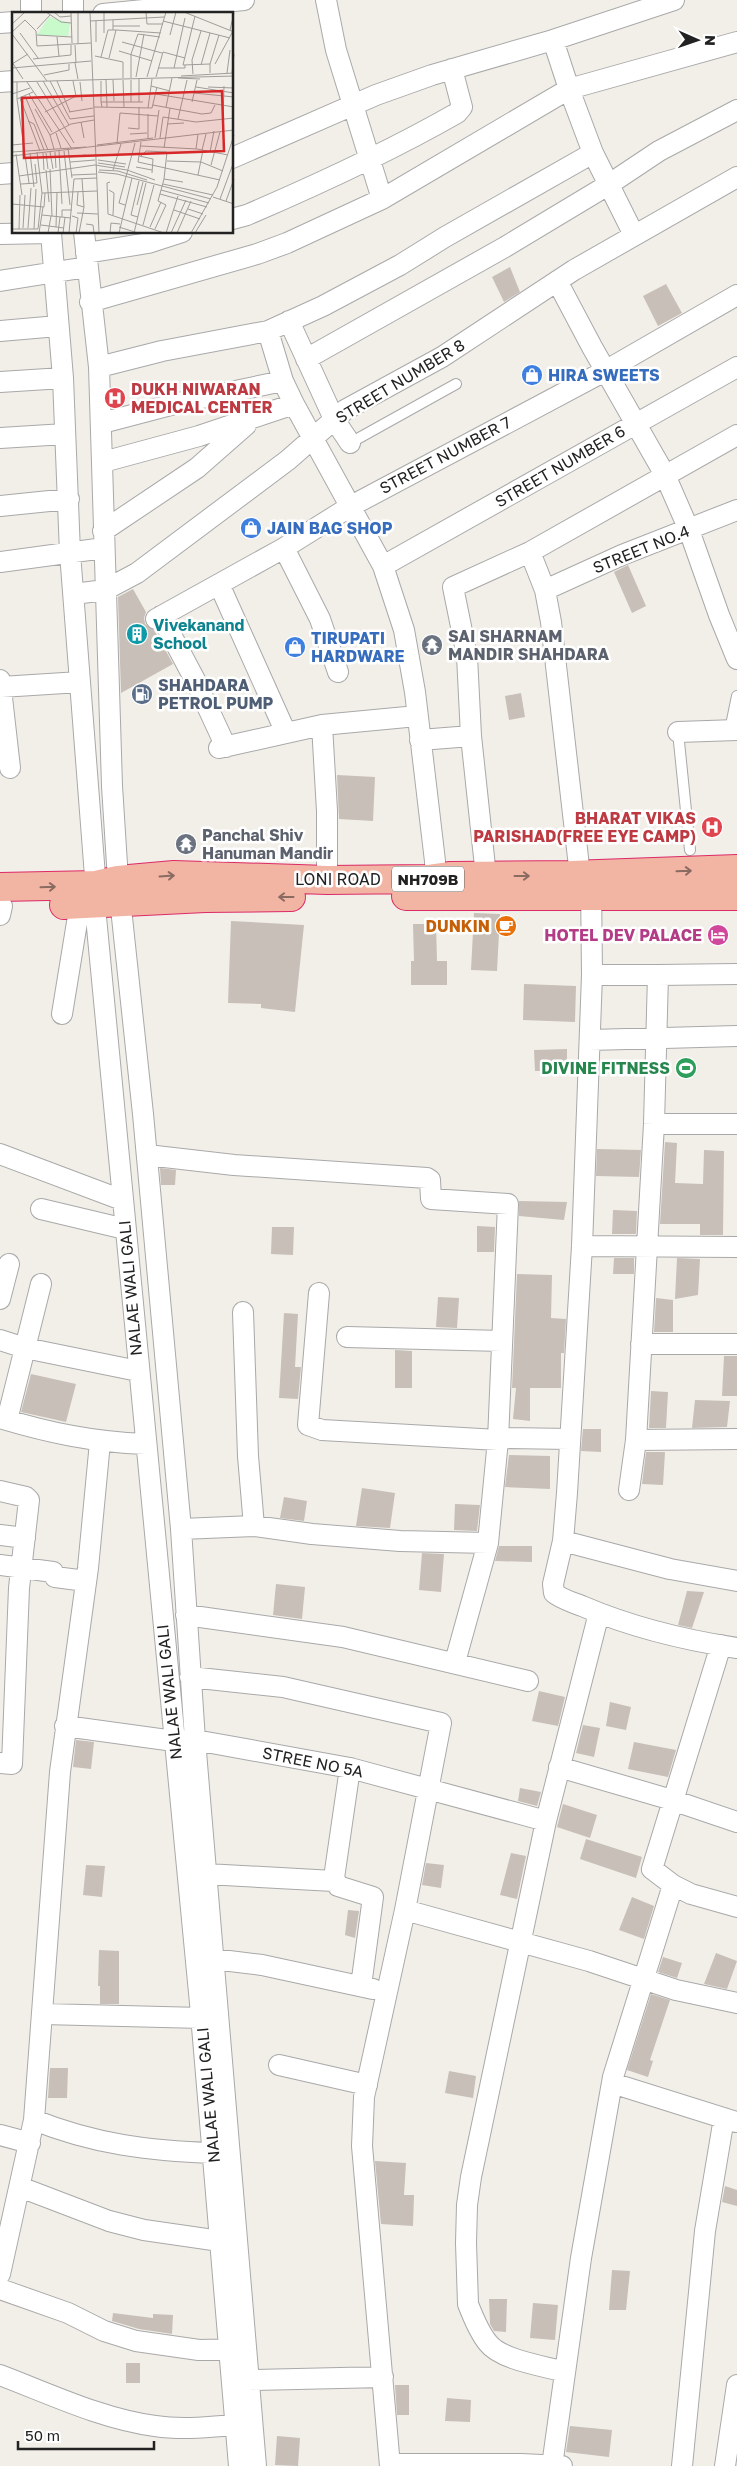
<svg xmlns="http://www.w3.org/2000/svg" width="737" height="2466" viewBox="0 0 737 2466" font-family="'Golos Text',sans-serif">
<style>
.building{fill:#c7bfb8}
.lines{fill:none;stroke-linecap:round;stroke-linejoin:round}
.service-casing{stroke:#a9a9a9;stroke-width:12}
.minor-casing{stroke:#a9a9a9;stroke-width:22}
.trunk-casing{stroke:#dc2a67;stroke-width:30}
.service{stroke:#fff;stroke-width:10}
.minor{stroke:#fff;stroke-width:20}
.trunk{stroke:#f2b4a3;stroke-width:28}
.oneway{stroke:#8a6b62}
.labels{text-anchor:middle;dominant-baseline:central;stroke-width:5;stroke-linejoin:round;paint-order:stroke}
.shield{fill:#fff;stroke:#646464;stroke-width:1}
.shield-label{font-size:15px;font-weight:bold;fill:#222}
.shop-label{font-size:16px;font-weight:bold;fill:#366cbe;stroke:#fff;text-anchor:start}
.street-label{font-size:16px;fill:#222;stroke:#fff}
.health-label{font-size:16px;font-weight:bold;fill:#be3a42;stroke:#fff;text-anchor:start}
.culture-label{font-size:16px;font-weight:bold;fill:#0d838f;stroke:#fff;text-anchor:start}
.worship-label{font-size:16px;font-weight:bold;fill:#5b616d;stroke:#fff;text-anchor:start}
.service-label{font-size:16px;font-weight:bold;fill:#4e5e75;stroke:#fff;text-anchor:start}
.food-label{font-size:16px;font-weight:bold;fill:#c56008;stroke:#fff;text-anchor:end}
.hotel-label{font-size:16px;font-weight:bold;fill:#b23c85;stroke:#fff;text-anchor:end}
.leisure-label{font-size:16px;font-weight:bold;fill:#27864d;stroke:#fff;text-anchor:end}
.inset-road{fill:none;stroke:#9f9d99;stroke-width:1}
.view{fill:#d62828;fill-opacity:0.15;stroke:#d62828;stroke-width:2.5}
.inset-edge{fill:none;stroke:#222;stroke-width:2.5}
</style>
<rect width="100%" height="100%" fill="#f2efe9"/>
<path class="building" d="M510 267 520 292 504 302 492 277Z
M666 284 682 313 658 326 643 296Z
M628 565 646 606 632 613 614 572Z
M133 589 146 612 144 618 145 624 155 631 173 664 121 693 118 597Z
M521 693 525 717 509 720 505 696Z
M337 775 375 777 373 821 339 819Z
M474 913 500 914 497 971 471 970Z
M231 921 304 925 295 1012 261 1008V1004L228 1003Z
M413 924H436L437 961H447V985H411V961H414Z
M524 984 576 986 575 1022 523 1020Z
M567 1049V1071H535L534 1050Z
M665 1142 677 1143 675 1183 703 1184 704 1150 724 1151 723 1235H700V1224H660Z
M597 1149 641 1150 639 1177 596 1176Z
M160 1168 176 1170 175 1185H161Z
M519 1201 567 1202 564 1220 519 1216Z
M613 1210 637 1211 636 1234H612Z
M477 1226 495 1227 494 1252H477Z
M272 1227H294L293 1255 271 1254Z
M614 1258H634V1274H613Z
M677 1258 700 1259 698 1295 675 1299Z
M517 1274 552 1275 551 1318 566 1319 564 1353H561V1388H530V1421L513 1419 516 1388H512Z
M438 1297 459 1298 457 1328 436 1327Z
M656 1298 673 1300V1332H654Z
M284 1313 298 1314 295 1367H301L298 1399 279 1398Z
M395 1350 412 1351V1388H395Z
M724 1356H737V1396H722Z
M31 1374 76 1384 66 1422 21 1412Z
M651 1391 668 1392 666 1428H649Z
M695 1400 730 1401 727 1427 692 1428Z
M583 1429H601V1452L581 1451Z
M646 1452H665L663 1485 642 1484Z
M509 1455 550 1456V1489L505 1487Z
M362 1488 395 1493 390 1528 356 1526Z
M284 1497 307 1501 304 1521 280 1518Z
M455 1504 480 1505 477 1531 454 1530Z
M499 1546H532V1562L495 1561Z
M422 1553 444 1554 441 1592 419 1590Z
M276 1584 305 1587 302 1619 273 1615Z
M687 1591 704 1592 692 1628 678 1625Z
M539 1691 565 1697 558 1726 532 1721Z
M610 1702 631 1707 626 1730 606 1726Z
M583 1725 600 1728 594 1757 576 1753Z
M76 1740 94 1742 91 1769 73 1767Z
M634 1742 676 1750 668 1777 628 1769Z
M520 1788 541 1792 537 1806 518 1801Z
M563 1804 597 1815 590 1838 557 1827Z
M586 1839 642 1857 636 1878 580 1859Z
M511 1853 526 1856 517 1899 500 1895Z
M426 1863 444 1865 441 1888 422 1885Z
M86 1865 105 1866 102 1897 83 1895Z
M632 1897 654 1906 644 1939 619 1930Z
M348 1910 359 1911 355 1938 345 1935Z
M99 1950 119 1951V2004H100V1986H98Z
M716 1953 737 1961 727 1989 704 1984Z
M663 1957 682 1963 677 1978 658 1972Z
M651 1994 670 2000 650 2060 653 2061 648 2077 627 2070Z
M50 2068H68L67 2098H48Z
M449 2071 476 2076 473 2098 445 2093Z
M375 2161 406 2163 404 2195H414L413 2226 381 2224Z
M725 2186 737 2190V2206L722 2202Z
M612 2270 630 2271 626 2310H609Z
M489 2299H507L506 2332 494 2331 490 2324Z
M533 2303 558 2305 555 2340 530 2338Z
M113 2313 153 2318V2314L173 2315 172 2334 139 2329 112 2321Z
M126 2363H140V2383H126Z
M395 2385H409V2415H397Z
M447 2398 471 2400 470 2422 445 2421Z
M570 2426 612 2430 609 2457 566 2452Z
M277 2436 300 2438 298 2466 275 2465Z"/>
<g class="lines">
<g class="service-casing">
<path id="service" d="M350 443 456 384
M730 730 737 696
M678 732 690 850"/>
</g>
<g class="minor-casing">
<path id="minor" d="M73 0V14
M326 0 336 50 382 199
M31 14V0
M103 14 244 0
M0 23 14 22
M553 40 569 89 593 153 634 235
M0 82 14 81
M232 158 376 95 432 75 553 40 674 0
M0 174 14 173
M232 219 247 215C319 184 389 152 457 113L462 107 452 69
M84 232 99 367 112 786 118 880 143 1114 181 1529 195 1740 256 2466
M0 234 51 233 63 378 70 553 96 889V917L200 2003 239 2466
M86 253 148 243 182 232
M0 281 87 267
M557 281 592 347 665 475 689 530 719 615 737 659
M90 302 257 254 287 243 382 199 569 89 737 42
M289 321 334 419 350 443
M0 331 58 326
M268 331 283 381 294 404 383 566 404 630 415 692 435 861 436 891
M306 359 505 247 608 185 659 151 737 110
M99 367 162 351 268 331 323 306 400 265 445 237 593 153
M0 382 63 378
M102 423 178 403 283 381
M0 438 65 434
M103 462 199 436 294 404
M0 506 69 499
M103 531 197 468 246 425
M284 548 320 619 338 672
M530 552 545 590 551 622 580 875
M0 562 104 548
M383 566 737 367
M219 584 286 733
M545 590 622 555 737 510
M74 594 105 590 137 573 288 460 345 410 442 357 574 270 737 177
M161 616 195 680 226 747
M156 619 284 548 351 506 605 371 737 295
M0 680 10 768
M1 687 80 682
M322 725 327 811V880
M678 732 737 730
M420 740 471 736
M219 748 322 725 417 716
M486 876 471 736 467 656 453 587 530 552 737 435
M591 884 592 975 582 1246 567 1493 563 1541 553 1584 554 1593C561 1599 572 1602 582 1606 631 1627 684 1640 737 1648
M0 915 2 906
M592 975H658L654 1124 636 1440 629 1490
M658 975 737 974
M62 1014 80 904
M590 1040 737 1036
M654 1124H737
M0 1154 122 1200
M147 1155 234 1165 427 1178 430 1180 431 1199 508 1204 498 1440 488 1543 455 1662
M41 1209 125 1229
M582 1246 737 1247
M319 1293 308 1425 322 1430 498 1440 500 1438 570 1439
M0 1299 9 1264
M243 1312 248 1456 254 1526
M347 1337 502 1341
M0 1340 25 1348 138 1371
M641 1344H737
M0 1418C50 1433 93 1442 145 1444
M7 1420 41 1284
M636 1440 737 1439
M0 1491 26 1497 29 1500 19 1588 12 1764 0 1763
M181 1529 254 1526 312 1534 400 1541 488 1543
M0 1535 25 1538
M563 1541 670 1569 737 1581
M0 1565 53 1572 55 1577 86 1581
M186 1615 343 1637 528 1681
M190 1677 283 1687 441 1723 405 1910 364 2097 362 2146 390 2466
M65 1726 174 1741 195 1740 350 1768 546 1821
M559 1767 672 1800 737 1822
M350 1768 334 1878 338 1886 373 1897 361 1986
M206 1874 334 1881
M673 1885 691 1894 737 1907
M405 1910 589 1961 676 1990 737 2003
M213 1959 262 1965 373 1989
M43 2014 202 2018
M279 2065 367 2085
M612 2083 736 2122
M34 2120C94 2144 149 2151 214 2153
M0 2135 30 2143
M20 2187 109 2221 144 2230 220 2241
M0 2274 34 2120 60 1772 88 1568 100 1442
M0 2289 68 2313 104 2331 136 2341 199 2350 243 2349
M565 2372C544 2366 501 2360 488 2343 479 2332 473 2317 468 2304L466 2243 467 2205 471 2177 546 1821 599 1613
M0 2375C50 2394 102 2419 155 2426 182 2430 209 2427 235 2425
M249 2380 383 2377
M390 2464H521L562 2466
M552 2466 581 2258 613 2077 673 1885 652 1869 721 1645
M682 2466 705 2231 724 2118
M725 2466 737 2385"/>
</g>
<g class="trunk-casing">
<path id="trunk" d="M0 887 96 885 118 880 174 875 327 880 427 879 449 876 571 875 737 869
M406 896H737
M64 905 205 898 291 897"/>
</g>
<use href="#service" class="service"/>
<use href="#minor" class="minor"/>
<use href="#trunk" class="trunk"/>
</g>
<defs><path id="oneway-shaft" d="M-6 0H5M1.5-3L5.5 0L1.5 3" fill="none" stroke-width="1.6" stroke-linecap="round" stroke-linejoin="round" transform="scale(1.25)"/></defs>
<g class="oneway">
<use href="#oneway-shaft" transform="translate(684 871) rotate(-2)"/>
<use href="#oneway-shaft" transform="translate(167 876) rotate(-4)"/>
<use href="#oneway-shaft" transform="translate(522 876)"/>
<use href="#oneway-shaft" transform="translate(48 887) rotate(-2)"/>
<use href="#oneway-shaft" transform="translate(286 897) rotate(180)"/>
</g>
<defs>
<g id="shop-disc" transform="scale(1.125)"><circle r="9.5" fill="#3f7fe0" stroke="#fff"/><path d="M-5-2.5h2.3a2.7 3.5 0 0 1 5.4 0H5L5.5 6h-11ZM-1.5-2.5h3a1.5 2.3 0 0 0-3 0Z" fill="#fff"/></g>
<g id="hospital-disc" transform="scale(1.125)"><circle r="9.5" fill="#e0444e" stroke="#fff"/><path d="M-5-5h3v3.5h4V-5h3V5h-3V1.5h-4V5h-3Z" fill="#fff"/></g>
<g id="building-disc" transform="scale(1.125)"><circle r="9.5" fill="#0f9aa8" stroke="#fff"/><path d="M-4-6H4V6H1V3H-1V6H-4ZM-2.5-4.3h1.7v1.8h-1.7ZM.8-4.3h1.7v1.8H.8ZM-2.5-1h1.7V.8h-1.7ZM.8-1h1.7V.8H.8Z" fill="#fff"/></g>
<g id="temple-disc" transform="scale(1.125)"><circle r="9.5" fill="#6b7280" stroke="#fff"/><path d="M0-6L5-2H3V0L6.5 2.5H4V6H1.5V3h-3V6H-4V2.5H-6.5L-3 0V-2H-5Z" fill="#fff"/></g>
<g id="fuel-disc" transform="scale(1.125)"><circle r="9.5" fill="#5c6f8a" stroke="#fff"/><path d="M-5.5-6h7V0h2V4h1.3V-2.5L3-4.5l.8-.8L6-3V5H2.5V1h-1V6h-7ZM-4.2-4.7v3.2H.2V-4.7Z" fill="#fff"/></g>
<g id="cafe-disc" transform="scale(1.125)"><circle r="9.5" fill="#e8710a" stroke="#fff"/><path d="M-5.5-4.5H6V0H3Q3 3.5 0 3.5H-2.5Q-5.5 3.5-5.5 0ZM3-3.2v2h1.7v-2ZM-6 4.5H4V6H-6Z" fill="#fff"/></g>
<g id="hotel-disc" transform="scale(1.125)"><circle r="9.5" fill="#d1479c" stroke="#fff"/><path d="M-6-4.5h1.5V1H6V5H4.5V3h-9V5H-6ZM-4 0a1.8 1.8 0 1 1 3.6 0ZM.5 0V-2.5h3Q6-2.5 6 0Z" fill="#fff"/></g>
<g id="stadium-disc" transform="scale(1.125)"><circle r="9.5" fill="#2e9e5b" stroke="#fff"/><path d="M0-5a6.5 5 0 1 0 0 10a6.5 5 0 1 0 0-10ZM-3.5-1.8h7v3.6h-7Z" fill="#fff"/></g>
</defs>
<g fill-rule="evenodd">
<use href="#shop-disc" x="532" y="375"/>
<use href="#hospital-disc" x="115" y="398"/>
<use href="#shop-disc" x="251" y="528"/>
<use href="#building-disc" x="137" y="634"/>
<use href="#temple-disc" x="432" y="645"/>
<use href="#shop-disc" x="295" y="647"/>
<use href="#fuel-disc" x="142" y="694"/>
<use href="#hospital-disc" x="712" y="827"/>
<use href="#temple-disc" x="186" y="844"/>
<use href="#cafe-disc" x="506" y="926"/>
<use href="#hotel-disc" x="718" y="935"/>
<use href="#stadium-disc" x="686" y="1068"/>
</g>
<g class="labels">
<rect class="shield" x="392" y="866.5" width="72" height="25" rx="4"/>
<g class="shield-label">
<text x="428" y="879">NH709B</text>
</g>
<g class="shop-label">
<text x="548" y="375">HIRA SWEETS</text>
<text x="267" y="528">JAIN BAG SHOP</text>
<text x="311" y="638">TIRUPATI<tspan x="311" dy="18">HARDWARE</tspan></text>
</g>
<g class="street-label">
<text transform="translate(400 381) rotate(-31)">STREET NUMBER 8</text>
<text transform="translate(445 455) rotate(-28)">STREET NUMBER 7</text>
<text transform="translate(560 466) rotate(-30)">STREET NUMBER 6</text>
<text transform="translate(641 549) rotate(-22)">STREET NO.4</text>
<text x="338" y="879">LONI ROAD</text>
<text transform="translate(130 1288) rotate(-95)">NALAE WALI GALI</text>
<text transform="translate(169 1692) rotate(-96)">NALAE WALI GALI</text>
<text transform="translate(313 1762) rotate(11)">STREE NO 5A</text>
<text transform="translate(208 2095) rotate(-95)">NALAE WALI GALI</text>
</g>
<g class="health-label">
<text x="131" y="389">DUKH NIWARAN<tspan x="131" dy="18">MEDICAL CENTER</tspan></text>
<text x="696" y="818" text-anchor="end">BHARAT VIKAS<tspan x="696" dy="18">PARISHAD(FREE EYE CAMP)</tspan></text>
</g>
<g class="culture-label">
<text x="153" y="625">Vivekanand<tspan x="153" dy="18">School</tspan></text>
</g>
<g class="worship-label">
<text x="448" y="636">SAI SHARNAM<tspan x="448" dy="18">MANDIR SHAHDARA</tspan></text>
<text x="202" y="835">Panchal Shiv<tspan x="202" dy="18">Hanuman Mandir</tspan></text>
</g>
<g class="service-label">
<text x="158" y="685">SHAHDARA<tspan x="158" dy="18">PETROL PUMP</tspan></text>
</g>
<g class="food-label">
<text x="490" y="926">DUNKIN</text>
</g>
<g class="hotel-label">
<text x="702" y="935">HOTEL DEV PALACE</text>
</g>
<g class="leisure-label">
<text x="670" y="1068">DIVINE FITNESS</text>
</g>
</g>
<g transform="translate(12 12)">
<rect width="221" height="221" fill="#f2efe9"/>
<path d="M37 5 58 11 56 24 25 23Z" fill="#c8facc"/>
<path class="inset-road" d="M34 0 49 10 59 11M42 0 48 5 59 4M59 0 60 31M66 0V32M78 0 87 221M92 0V21M134 0 135 12H151M172 0 222 20M183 4 171 53 198 52M173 6 162 56H173V53M78 9 152 5M84 9V30M151 9 218 26M0 12 13 0M101 14H128M25 17 38 3M104 18 149 21M218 18 222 1M0 20 13 8 24 19 25 34 79 31M8 21 26 46M0 22 35 69M25 23 60 25M158 23 164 0M45 25 47 44M110 30 150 41M63 33 64 51M107 39 140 49M83 44 111 50V66M89 45 96 18H101M97 46 104 18H101V8M21 47 59 43V33M0 50 11 67M63 51 66 67M0 52 16 42M203 52 221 19M189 53 198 21M0 56 79 49M146 56H162M198 61V52L207 23M215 61 218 38M220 61 222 42M181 62 180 48 189 19M32 63 57 58V52M169 64 222 61M124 65 132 22M135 65 154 0M144 65 151 40 173 46M119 66V42L126 22 148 25M166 66 188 67M127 67V90M94 68 95 95M101 68 102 89M111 68 112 95M119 68V90M31 69 57 113M38 69 58 107 82 104M45 69 58 100M89 69V90M0 70 222 64M15 70 60 137M25 70 62 131M68 70 70 89M139 74 158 79M184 75 222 81M196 75 222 76M182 81 222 85M0 82 18 76M17 82 40 120M144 82 222 95M13 84 36 138M8 86 28 139M5 87V70M180 90 185 68M141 93 190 102 199 101 203 93M82 95 140 96 145 75M90 95 89 90H131M154 95 160 66M136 96 140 67M23 97 38 123 42 137M33 100 64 84 61 69M57 100 81 96M166 107 175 68M211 107 212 74M16 109 22 112 32 138M69 110 72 126M155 112 172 111M116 116 127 117V95M44 121 49 136M118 122 135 121M38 123 59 112 82 108M143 126 147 98M148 126 151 105 184 110 222 106M136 127V102M129 130 126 150 208 168M105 131 108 101 146 104M0 133 21 131M85 133 141 126M129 134 185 137 216 143M56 136 60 166M152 136 158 96M184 137 186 122M190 138 194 122M47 139 50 192M52 139 58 193M0 140 74 135M38 140 41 157M43 140 44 156M198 140 202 119M18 141 22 175M31 141 32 158M34 141 36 157M4 142 10 183M0 144 222 118M127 144 141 147 140 161M129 144 134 139 155 140 152 167M58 145 74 143M86 148 114 152M155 149 189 150 211 159M58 150 83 148M86 151 113 155M199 153 208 120M124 155 140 158M38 157 40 204M34 158 37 190M87 158 106 159 135 168M101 158 109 132M86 160 105 162 199 187M60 163 84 162M186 163 191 138M7 164 83 153 115 158 143 168M98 170 95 171 96 202 152 221M17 171 5 87 21 80M9 172 25 171 23 152M151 172 201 183M97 178 102 181 101 203M149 178 197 191M66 180 65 193 72 195M30 181 85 179M148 182 195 195M201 185 222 192M208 187 221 152M214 189 222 167M0 192 32 195 33 181M113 193 107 191 123 131M125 193 131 170M176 197 191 202M162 198 188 207M65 201 86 202M30 203 59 206M60 204 66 206 64 221M50 205V198H60M126 205 119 203 127 169M74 212 81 213 82 221M29 213 52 216M131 213 142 173M44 215 45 181M107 215 126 221M138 215 149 190M11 216 13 183M16 216 19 176M0 217H26L30 181 25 140M7 217 8 183M22 217 24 177M143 217 154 193 146 189 152 167 171 170M27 221 31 195M36 221 39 204M46 221 48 205M51 221 53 205M57 221 62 167 85 166M67 221 72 195 70 167M98 221 99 211 108 212M107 221 120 166M122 221 134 171M154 221 166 184M159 221 174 188M165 221 179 189M179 221 205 175 222 123M183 221 194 203"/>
<path class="view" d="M210 79 212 139 12 146 10 86Z"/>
<rect width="221" height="221" class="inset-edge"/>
</g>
<g transform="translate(697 40) rotate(92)" stroke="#ffffff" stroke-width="4" paint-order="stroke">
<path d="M0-4L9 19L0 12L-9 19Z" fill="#222222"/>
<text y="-8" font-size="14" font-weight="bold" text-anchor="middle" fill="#222222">N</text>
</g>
<path d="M18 2441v8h136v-8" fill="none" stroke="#222222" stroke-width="2.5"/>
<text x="25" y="2441" font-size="15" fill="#222222" stroke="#ffffff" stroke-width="4" paint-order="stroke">50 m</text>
</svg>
